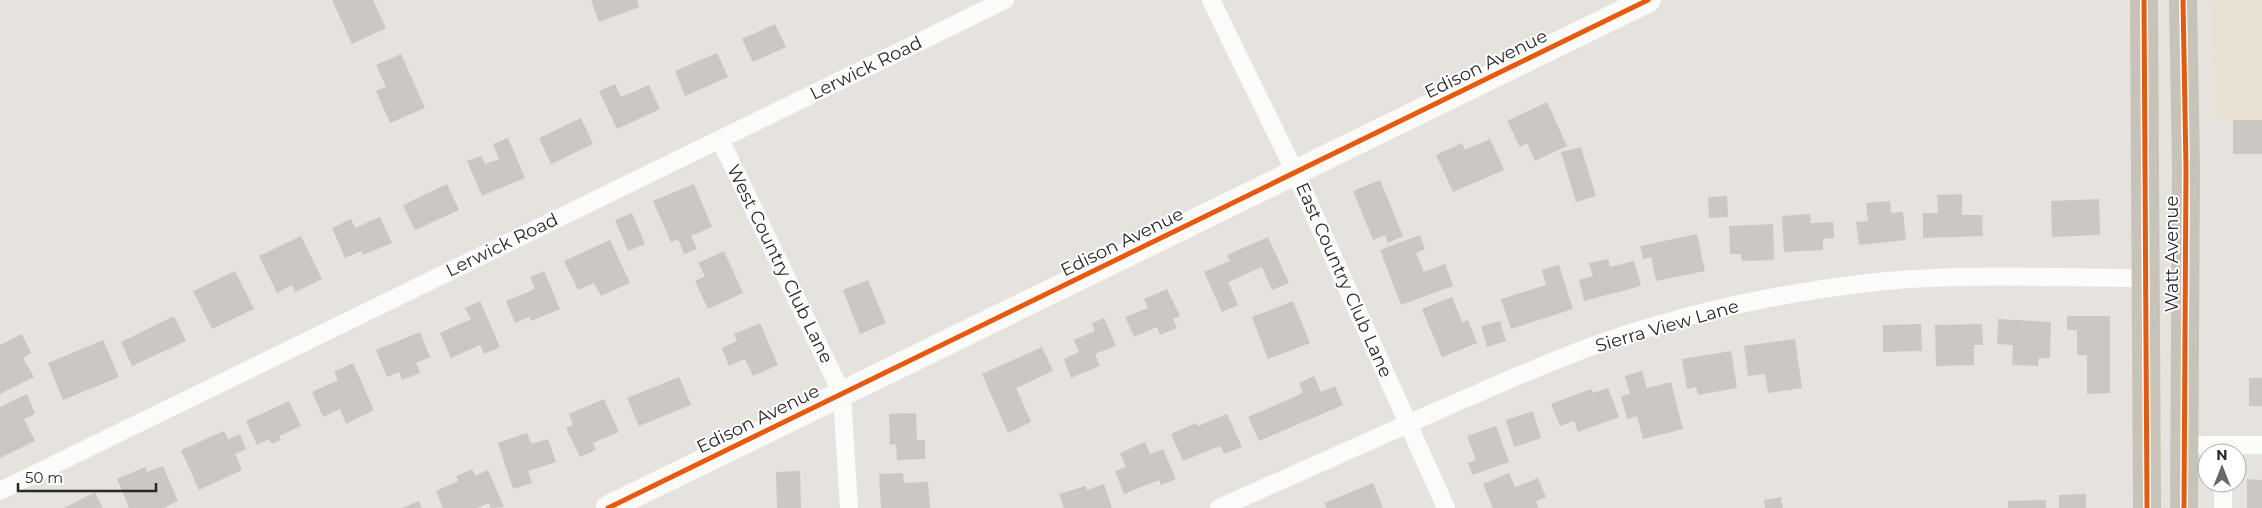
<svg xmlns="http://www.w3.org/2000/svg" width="2262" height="508" viewBox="0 0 2262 508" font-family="Montserrat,sans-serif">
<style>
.education{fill:#e9e1d2}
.building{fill:#cbc8c4}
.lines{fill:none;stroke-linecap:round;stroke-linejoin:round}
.street{stroke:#fbfbfa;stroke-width:18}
.secondary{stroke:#fbfbfa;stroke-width:25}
.primary{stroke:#c8c3b8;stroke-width:28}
.cycleway-casing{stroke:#fff;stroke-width:8}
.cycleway{stroke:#e8590c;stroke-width:5}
.labels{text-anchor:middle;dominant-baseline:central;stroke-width:4;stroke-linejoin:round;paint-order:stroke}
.street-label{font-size:18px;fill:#282828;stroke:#fff}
</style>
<rect width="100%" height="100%" fill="#e6e2dd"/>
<path class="education" d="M2212 0H2262V119L2216 118Z"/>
<path class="building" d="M332 0H373L386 28 352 44Z
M593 0H637L639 7 599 22 591 1Z
M775 24 786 47 753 62 742 39Z
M717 53 728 77 685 96 675 71Z
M401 54 425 108 390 123 376 91 386 87 376 65Z
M615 84 621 97 649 85 660 109 617 129 599 91Z
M1547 102 1567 146 1535 161 1527 143 1520 147 1507 121Z
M581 118 593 144 551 164 539 138Z
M2233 120H2262V154H2233Z
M508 138 525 178 482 196 467 161 481 156 485 164 499 159 493 144Z
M1490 139 1504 170 1453 192 1436 155 1462 143 1465 150Z
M1581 147 1596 196 1576 202 1561 152Z
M1380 180 1403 236 1388 243 1385 235 1373 240 1353 191Z
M447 184 459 210 415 230 403 205Z
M694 184 712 227 691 236 697 249 684 254 678 239 671 242 653 201Z
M1962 194V215H1982L1983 236 1923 238V213H1938L1937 195Z
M1727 196 1728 217 1709 218 1708 197Z
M2099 199 2100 235 2052 237 2051 201Z
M1890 201 1891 213 1903 212 1906 240 1859 245 1856 222 1868 221 1866 203Z
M632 213 645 244 628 251 615 220Z
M1810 214 1811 223 1833 222 1834 238 1823 239V250L1784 252 1782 216Z
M380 217 392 243 363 255 361 251 345 258 332 228 351 219 355 228Z
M1773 224 1774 260 1742 261 1741 254H1730L1729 226Z
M1697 234 1705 271 1656 281 1651 257 1643 259 1640 246Z
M1420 235 1425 249 1416 253 1424 272 1445 264 1453 286 1401 305 1380 250Z
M301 236 322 279 295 292 292 285 277 293 259 256Z
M1268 237 1289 283 1272 290 1262 267 1228 282 1238 305 1222 312 1204 272 1230 261 1227 255Z
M610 240 630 283 601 296 594 283 578 290 564 261Z
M724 251 743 293 708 309 695 281 705 276 698 263Z
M1608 259 1610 267 1634 261 1641 286 1584 301 1579 280 1593 276 1589 263Z
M1559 265 1573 309 1511 329 1501 299 1546 285 1542 270Z
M235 271 254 309 212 329 193 291Z
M544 271 560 309 531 321 529 317 515 323 506 301 535 289 530 277Z
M868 280 886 323 860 334 843 290Z
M1167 289 1180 316 1173 319 1177 328 1160 335 1157 327 1134 337 1125 317 1148 308 1144 299Z
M1452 297 1462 322 1468 320 1477 343 1442 357 1422 309Z
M480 301 500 347 484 354 480 345 451 358 440 333 471 319 465 308Z
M1293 301 1310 343 1268 359 1252 317Z
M174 316 186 341 132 366 121 342Z
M2067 316H2110V393L2087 394V355H2077V330H2067Z
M1104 318 1116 346 1095 354 1100 366 1071 378 1064 359 1079 352 1074 340 1095 331 1092 323Z
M1998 319 2051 322 2050 358H2039L2038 366 2012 365 2013 345 1997 344Z
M1500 321 1506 341 1487 347 1481 326Z
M760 323 778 365 753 376 745 359 729 366 722 348 737 341 734 334Z
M1921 324 1922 351 1883 352V325Z
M1982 324 1983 345H1974V365L1936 366 1935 325Z
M420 332 430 357 416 363 420 373 402 380 399 372 387 377 376 350Z
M22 334 31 353 23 358 34 377 0 394V345Z
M1795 339 1802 388 1768 393 1765 374 1748 376 1744 346Z
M103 340 119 377 63 400 48 363Z
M1042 347 1053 371 1016 388 1031 422 1008 433 982 374Z
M1731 351 1737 388 1698 395 1696 387 1687 389 1682 359Z
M353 363 374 410 346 424 340 409 323 417 312 392 338 380 334 372Z
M1642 371 1647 388 1671 382 1683 429 1643 439 1637 416 1627 419 1621 396 1630 394 1625 376Z
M1314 376 1321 392 1335 386 1343 405 1259 441 1248 417 1303 393 1299 383Z
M679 377 691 405 639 426 627 398Z
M2249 378H2262V406H2249Z
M1608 388 1619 417 1578 432 1574 421 1560 426 1551 404 1591 389 1593 393Z
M27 394 35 414 24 419 35 441 0 458V407Z
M604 399 619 432 593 443 596 450 580 457 566 428 573 425 569 414Z
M289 401 301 426 279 436 281 440 272 444 269 439 257 445 246 421Z
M1533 411 1541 438 1514 447 1506 420Z
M916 413 917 440H925V459L897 460 896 444 890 445 889 414Z
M1227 414 1242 447 1224 454 1220 446 1183 461 1171 434 1196 423 1198 426Z
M1496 426 1509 462 1472 475 1468 463 1476 460 1467 436Z
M224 431 228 439 240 434 246 449 235 454 242 470 199 490 181 450Z
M527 433 531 444 548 439 556 462 528 471 532 483 513 489 498 443Z
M1145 442 1150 454 1163 449 1176 479 1161 485 1159 480 1124 494 1115 471 1126 467 1120 453Z
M163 466 178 501 164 508H129L117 479 145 467 147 472Z
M472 469 475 476 488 470 504 507 491 508 489 503 477 508H443L436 491 458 481 456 476Z
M800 471 801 508H777L776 472Z
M903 473 904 483 928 482 930 508H881L879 474Z
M1509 473 1515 487 1538 478 1546 497 1536 501 1539 508H1493L1483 484Z
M2247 479 2262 480V508H2247Z
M1373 483 1383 508H1327L1324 503Z
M1104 484 1112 508H1064L1059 494 1085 486 1087 490Z
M95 492 103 508H64Z
M2086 494V508H2059V495Z
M1781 497 1783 508H1765L1764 500Z
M2046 500V508H2008V501Z
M419 501 422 508H402Z"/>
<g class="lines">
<path class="street" d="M1211 0 1295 172 1446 508
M720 139 842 394 849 508
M2184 445H2262
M2223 483V508
M0 491 1005 0
M1219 508C1292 476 1364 443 1437 411 1488 389 1538 366 1590 347 1676 316 1768 295 1859 284 1954 272 2051 278 2146 278"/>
<path class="secondary" d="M608 508 1648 0"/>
<path class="primary" d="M2144 0 2147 508
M2183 0 2186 168 2184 508"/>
<g class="cycleway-casing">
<path id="cycleway" d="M2144 0 2147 508
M2183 0 2186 168 2184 508
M608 508 1648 0"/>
</g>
<use href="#cycleway" class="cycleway"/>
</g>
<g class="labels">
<g class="street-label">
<text transform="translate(1486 64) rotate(-26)">Edison Avenue</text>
<text transform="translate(866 68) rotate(-26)">Lerwick Road</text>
<text transform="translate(1122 242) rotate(-26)">Edison Avenue</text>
<text transform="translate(502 245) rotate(-26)">Lerwick Road</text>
<text transform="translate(2172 254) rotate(-90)">Watt Avenue</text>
<text transform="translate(780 264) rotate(64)">West Country Club Lane</text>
<text transform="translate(1344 280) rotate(66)">East Country Club Lane</text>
<text transform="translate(1667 326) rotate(-16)">Sierra View Lane</text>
<text transform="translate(758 419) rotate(-26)">Edison Avenue</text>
</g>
</g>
<g transform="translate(2222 468)"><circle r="24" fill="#ffffff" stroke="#a9a9a9"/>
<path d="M0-4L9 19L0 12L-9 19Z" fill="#6a6967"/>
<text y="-8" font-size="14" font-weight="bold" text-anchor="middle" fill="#282828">N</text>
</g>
<path d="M18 483v8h138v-8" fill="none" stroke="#282828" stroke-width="2.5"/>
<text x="25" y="483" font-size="15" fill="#282828" stroke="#ffffff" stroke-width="4" paint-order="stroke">50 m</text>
</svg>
